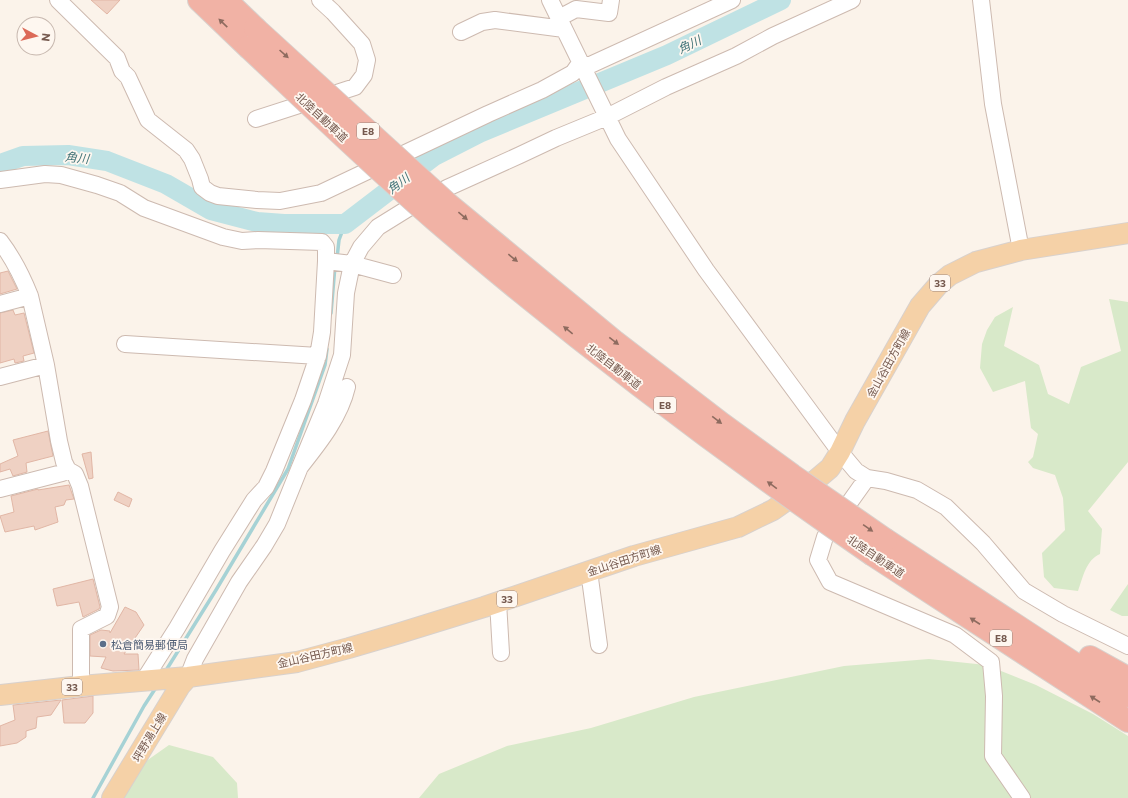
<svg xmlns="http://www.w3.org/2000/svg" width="1128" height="798" viewBox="0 0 1128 798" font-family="Commissioner,'Noto Sans JP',sans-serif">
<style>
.green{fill:#d8e9c9}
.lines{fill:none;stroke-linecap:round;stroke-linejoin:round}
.stream{stroke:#a6d2d5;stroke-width:3.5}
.river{stroke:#bfe2e4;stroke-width:20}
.building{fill:#efd1c3;stroke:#e1b6a5}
.minor-casing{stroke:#cdbab0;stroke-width:18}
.major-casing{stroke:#d8d1cd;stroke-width:22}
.highway-casing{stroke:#d8d1cd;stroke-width:24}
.minor{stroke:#fff;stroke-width:16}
.major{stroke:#f5d1a7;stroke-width:20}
.highway{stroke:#f1b2a5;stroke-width:22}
.highway-bridge-casing{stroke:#d8d1cd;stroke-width:24;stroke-linecap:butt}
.highway-bridge{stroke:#f1b2a5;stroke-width:22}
.oneway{fill:#8e6b5f}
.service-dot{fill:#5c6f8a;stroke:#fef7f0;stroke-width:1.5}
.labels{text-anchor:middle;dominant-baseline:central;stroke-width:3.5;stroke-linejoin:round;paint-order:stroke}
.shield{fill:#fef7f0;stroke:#9e887f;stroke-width:1}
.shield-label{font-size:10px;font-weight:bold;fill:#75594e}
.street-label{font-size:11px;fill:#75594e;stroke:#fef7f0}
.service-label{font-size:11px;fill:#4e5e75;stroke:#fef7f0;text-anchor:start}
.water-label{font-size:12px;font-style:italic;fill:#427478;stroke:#fef7f0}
</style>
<rect width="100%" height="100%" fill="#fbf3ea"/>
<path class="green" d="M1109 299 1128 302V462L1088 511 1102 529 1100 554C1086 560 1083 577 1078 591L1054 588 1044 577 1042 553 1065 530 1063 498 1055 475 1033 468 1028 462 1033 457 1038 434 1031 428 1025 381 993 392 980 368 982 344 987 330 995 317 1013 307 1004 346 1039 365 1048 394 1069 404 1081 367 1121 351Z
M1128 584V616H1122L1110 610Z
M929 659 986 665 1036 685 1093 714 1128 736V798H419L439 774 507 746 591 728 694 697 844 666Z
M169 745 213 757 237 783 238 798H114L125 776Z"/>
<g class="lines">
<path class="stream" d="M337 258 339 240 345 224
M331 313 335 266
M165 672 216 590 288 469 325 365 327 349
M93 798 144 706 157 686"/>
<path class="river" d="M0 164 23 156 68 155 107 161 166 184 211 210 257 222 284 224H345L434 156 479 133 667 55 781 0"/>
</g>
<path class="building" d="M91 0H120L107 14Z
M8 271 17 289 0 294V273Z
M13 310 15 315 24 313 34 353 23 356 24 361 15 363 14 359 0 363V313Z
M48 431 53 456 26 463 27 472 13 476 10 469 0 472V464L18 456 13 440Z
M91 452 93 478 89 479 82 454Z
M69 485 74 499 66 500 64 505 55 507 58 522 35 530 34 526 5 532 0 516 14 512 11 496 38 489V490Z
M118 492 132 499 129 507 114 500Z
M93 579 100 607 99 609 83 617 79 602 57 606 53 589Z
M125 607 136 612 144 625 124 654H138L139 670 113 671 101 668 106 657 90 656V635L101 630 110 631V633Z
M93 696V713L85 723H64L62 700Z
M61 700 51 715 37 717 36 728 26 731V737L17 743 0 746V726L15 720 13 705Z"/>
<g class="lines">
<g class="minor-casing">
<path id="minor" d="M58 0 117 58 122 71 128 77 148 120 186 150 192 159 200 179 202 187 210 193 218 196 257 200 280 201 321 193 488 114 542 90 573 73 580 63 588 66 732 0
M550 0 618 139 706 270 840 452 856 471 867 478 886 481 917 490 946 507 983 543 1024 591 1063 614 1128 646
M981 0 993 104 1021 250
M559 18 576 9 609 13 611 0
M461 32 482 22 495 20 564 29
M256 119 355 87 364 75 367 60 362 44 333 12 320 0
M0 180 45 174 61 175 97 185 120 193 144 208 223 237 242 241 258 240 322 242 326 247V261L352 264 346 293 342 355 326 404 300 467C319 443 340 417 347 387
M0 241C13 258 22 276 30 296L0 304
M393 275 352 264 361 247 378 227 407 209 447 188 520 155 556 138 607 117 666 87 736 56 773 36 852 0
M125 344 318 356
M0 377 46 365 30 296
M68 470 75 474 80 486 110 607 107 616 81 629V686
M867 478 825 537 818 560 830 582 955 635 991 662 994 696 993 756 1022 798
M0 489 62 473 68 470 64 462 59 441 46 365
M589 571 599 645
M498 602 501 653
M188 677 195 659 239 582 264 546 277 524 300 467
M144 680 177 628 222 551 254 500 266 487 274 471 303 400 318 356 322 332 326 261"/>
</g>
<g class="major-casing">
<path id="major" d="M0 695 81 686 188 677 297 662 349 648 400 633 484 607 634 556 738 527 773 510 817 479 830 468 840 452 855 421 920 306 939 284 950 275 976 262 1021 250 1128 233
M112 798 180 686 188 677"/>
</g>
<g class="highway-casing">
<path id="highway" d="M199 0 248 47
M226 0 255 28
M886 540 1098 679 1128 696
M873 555 1128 721
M1090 657 1128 678"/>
</g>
<use href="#minor" class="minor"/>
<use href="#major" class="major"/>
<use href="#highway" class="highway"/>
<g class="highway-bridge-casing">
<path id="highway-bridge" d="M255 28 448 204 614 341 722 424 792 475 886 540
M248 47C310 105 371 164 435 220 575 340 722 451 873 555"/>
</g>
<use href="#highway-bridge" class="highway-bridge"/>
</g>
<defs><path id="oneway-solid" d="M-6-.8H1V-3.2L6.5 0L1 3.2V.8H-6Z"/></defs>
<g class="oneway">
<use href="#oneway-solid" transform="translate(223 23) rotate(-136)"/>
<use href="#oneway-solid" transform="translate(284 54) rotate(42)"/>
<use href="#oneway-solid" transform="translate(463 216) rotate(40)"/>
<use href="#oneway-solid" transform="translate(513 258) rotate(39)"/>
<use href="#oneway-solid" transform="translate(568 330) rotate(-141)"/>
<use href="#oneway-solid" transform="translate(614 341) rotate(38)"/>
<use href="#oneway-solid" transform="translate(717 420) rotate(37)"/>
<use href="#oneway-solid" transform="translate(772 485) rotate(-144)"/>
<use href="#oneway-solid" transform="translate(868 528) rotate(35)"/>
<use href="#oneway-solid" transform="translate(975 621) rotate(-147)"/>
<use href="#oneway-solid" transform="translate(1095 699) rotate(-147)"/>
</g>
<circle class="service-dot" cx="103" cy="644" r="4"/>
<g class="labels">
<g class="shield">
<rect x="357" y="123" width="22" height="16" rx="3"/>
<rect x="930" y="275" width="20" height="16" rx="3"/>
<rect x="654" y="397" width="22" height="16" rx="3"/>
<rect x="497" y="591" width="20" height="16" rx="3"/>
<rect x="990" y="630" width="22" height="16" rx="3"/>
<rect x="62" y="679" width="20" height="16" rx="3"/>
</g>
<g class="shield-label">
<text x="368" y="131">E8</text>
<text x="940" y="283">33</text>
<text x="665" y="405">E8</text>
<text x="507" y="599">33</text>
<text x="1001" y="638">E8</text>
<text x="72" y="687">33</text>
</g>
<g class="street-label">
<text transform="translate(322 117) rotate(43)">北陸自動車道</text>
<text transform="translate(888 363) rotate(-61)">金山谷田方町線</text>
<text transform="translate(614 366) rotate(38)">北陸自動車道</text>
<text transform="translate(876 556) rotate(34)">北陸自動車道</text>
<text transform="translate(624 560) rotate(-18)">金山谷田方町線</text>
<text transform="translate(315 655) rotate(-13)">金山谷田方町線</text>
<text transform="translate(149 737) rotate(-59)">坪野湯上線</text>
</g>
<g class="service-label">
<text x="111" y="644">松倉簡易郵便局</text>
</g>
<g class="water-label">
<text transform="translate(689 44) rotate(-26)">角川</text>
<text transform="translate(77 157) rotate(6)">角川</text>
<text transform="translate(398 183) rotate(-38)">角川</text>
</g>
</g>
<g transform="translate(36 36) rotate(97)"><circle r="19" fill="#fef7f0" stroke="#c7b8af"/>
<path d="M0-3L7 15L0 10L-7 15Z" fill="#dc6a58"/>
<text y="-6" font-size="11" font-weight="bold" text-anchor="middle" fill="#75594e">N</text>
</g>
</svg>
